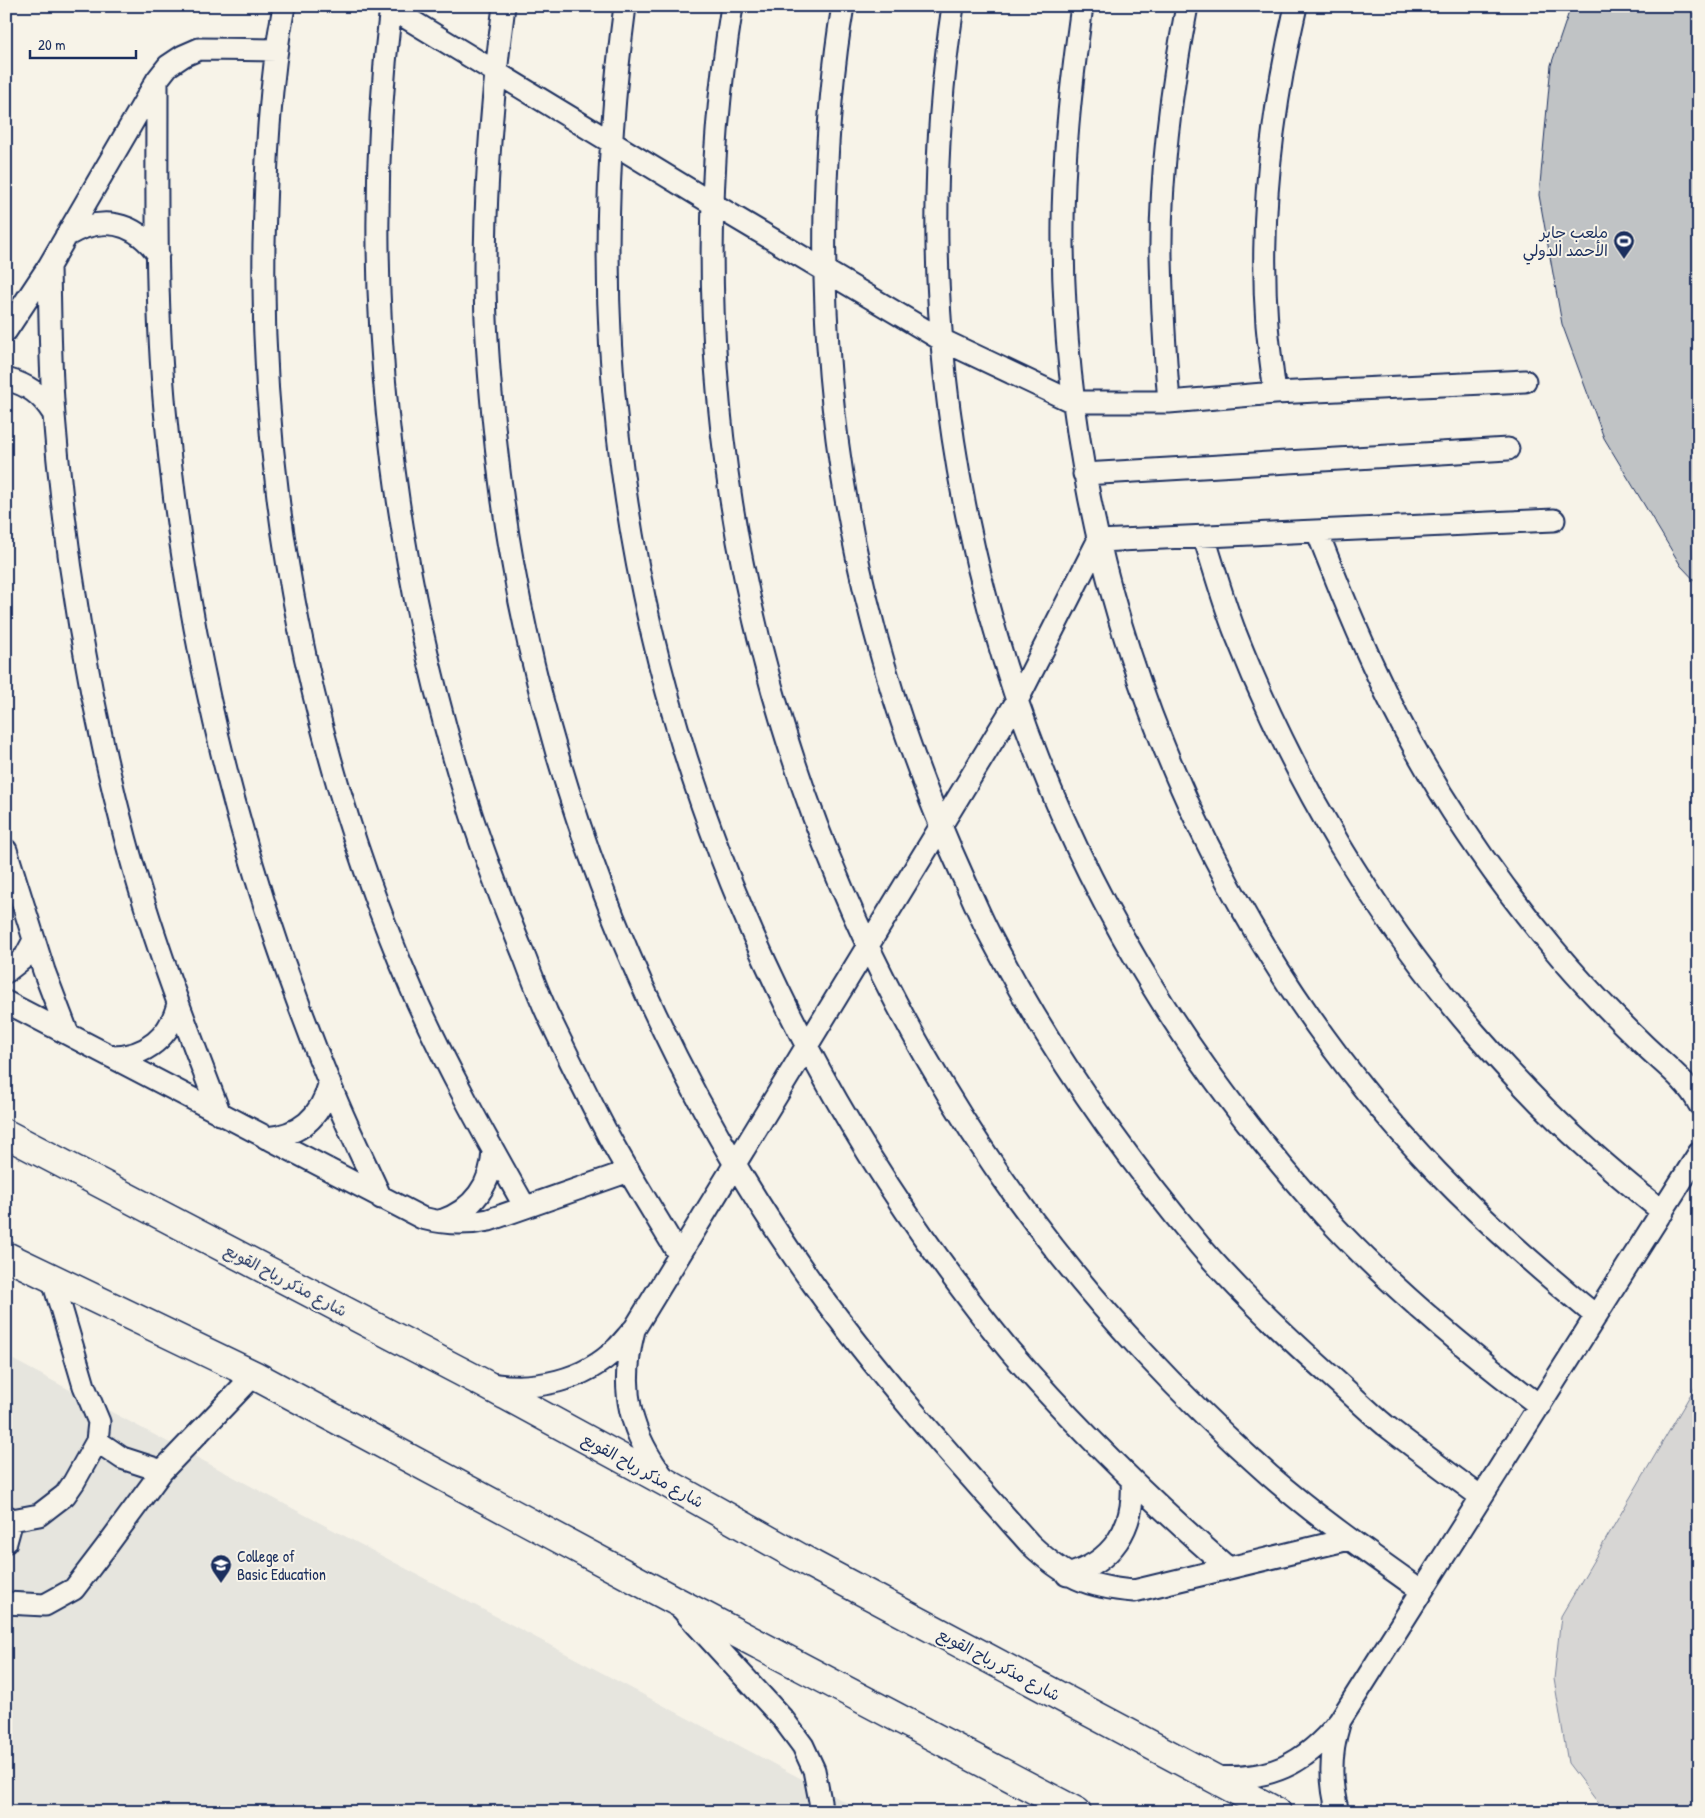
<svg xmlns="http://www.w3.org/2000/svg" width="1705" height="1818" viewBox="0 0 1705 1818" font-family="'Patrick Hand','Playpen Sans Arabic',sans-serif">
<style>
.built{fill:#e6e5de}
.green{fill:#d7d6d4;stroke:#798299}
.building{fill:#c0c3c5;stroke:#1b2f5e;filter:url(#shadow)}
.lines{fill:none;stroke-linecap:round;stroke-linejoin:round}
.service-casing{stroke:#1b2f5e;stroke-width:25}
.tertiary-casing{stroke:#1b2f5e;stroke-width:31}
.service{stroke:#f7f3e8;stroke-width:21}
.tertiary{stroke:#f7f3e8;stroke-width:28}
.labels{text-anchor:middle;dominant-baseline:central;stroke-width:4;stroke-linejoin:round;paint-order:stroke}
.poi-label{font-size:16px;fill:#1b2f5e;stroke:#f7f3e8;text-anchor:end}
.street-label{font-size:16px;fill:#1b2f5e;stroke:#f7f3e8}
</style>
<defs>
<filter id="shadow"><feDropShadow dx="5.5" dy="3" stdDeviation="0" flood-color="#0004"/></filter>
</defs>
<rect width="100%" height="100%" fill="#f7f3e8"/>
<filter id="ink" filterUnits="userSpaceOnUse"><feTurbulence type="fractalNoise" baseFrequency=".02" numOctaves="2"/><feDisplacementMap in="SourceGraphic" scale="10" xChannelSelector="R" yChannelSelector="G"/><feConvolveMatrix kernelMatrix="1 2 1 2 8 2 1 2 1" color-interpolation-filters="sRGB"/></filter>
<g filter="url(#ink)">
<path class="built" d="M6 1356 864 1812H6Z"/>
<path class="green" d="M1699 1380V1812H1605L1568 1763 1554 1679 1561 1616Z"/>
<path class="building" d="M1571 6H1699V585L1681 566 1604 438 1562 324 1539 195 1551 65Z"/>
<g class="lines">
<g class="service-casing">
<path id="service" d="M284 6C269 84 266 164 264 244 260 498 311 757 412 990 445 1065 485 1136 525 1207
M387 6 713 204 942 340 1073 402H1169L1275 393 1525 381
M391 6C358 280 388 555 472 817 488 865 506 912 525 958 532 977 539 995 547 1013 567 1054 587 1096 609 1137 631 1177 656 1216 679 1255
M504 6C492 96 485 186 485 276 485 333 490 389 496 445 528 745 638 1038 813 1284 879 1376 955 1460 1030 1544 1065 1577 1086 1587 1134 1591L1349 1539
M625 6C606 149 602 293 618 435 650 724 758 1002 925 1239 952 1277 980 1315 1010 1351 1078 1430 1149 1499 1228 1568
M732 6C654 490 809 995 1144 1353 1184 1396 1225 1436 1269 1475 1317 1517 1370 1554 1422 1591
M843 6C831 74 827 143 825 211 820 444 867 667 964 879 973 899 982 921 993 941 1050 1050 1121 1152 1200 1246 1240 1293 1288 1338 1334 1379 1351 1394 1368 1411 1385 1425 1417 1450 1449 1473 1481 1497
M953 6C902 345 974 700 1155 991 1204 1071 1262 1145 1324 1215 1389 1286 1463 1348 1540 1406
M1082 6C1071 85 1062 163 1063 243 1066 585 1200 924 1437 1172 1487 1224 1541 1271 1596 1316
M157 80C157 190 155 300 165 410 186 643 240 865 329 1082 344 1121 364 1160 381 1198
M66 236C101 215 134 221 158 254
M49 266C50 315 50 365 54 415 65 557 89 699 125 837 150 931 185 1023 220 1114
M6 331 49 266 157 80 168 66 183 56 199 49 276 50
M6 379C28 385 41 394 53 413
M1275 393C1272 370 1269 347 1267 325 1259 218 1272 110 1296 6
M1169 402C1165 353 1162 305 1161 257 1160 173 1171 89 1187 6
M1084 474 1508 449
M1317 531C1336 580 1355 628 1377 674 1422 772 1483 864 1552 947 1580 981 1611 1013 1642 1043 1661 1062 1687 1080 1699 1104
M1204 537C1214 568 1223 601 1235 632 1292 777 1374 916 1476 1034 1510 1073 1547 1113 1586 1147 1611 1170 1637 1191 1663 1212
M6 850 44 971 68 1034
M6 972 25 957 34 940
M6 1002 422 1218C445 1224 466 1225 489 1220L629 1171
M112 1057C146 1057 171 1036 178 1003
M266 1138C300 1135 320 1118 329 1085
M441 1221C473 1210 492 1184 493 1150
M634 1330C619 1390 629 1433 667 1482
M491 1384C535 1391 584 1381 617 1348 623 1342 629 1334 635 1328L1017 701 1098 541 1554 520
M97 1441 122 1458 162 1471
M6 1516 12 1520 39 1515 65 1495 74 1482 97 1441 99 1422 84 1386 52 1277
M6 1542 12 1520
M1067 1575C1112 1563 1135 1528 1132 1482
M6 1603 45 1605 74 1589 106 1547 162 1471 254 1375
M681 1608 783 1719 803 1746 814 1770 820 1801 821 1812
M1213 1777C1269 1781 1304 1765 1339 1722L1699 1153
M1338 1812C1329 1782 1330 1754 1339 1724"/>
</g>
<g class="tertiary-casing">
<path id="tertiary" d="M6 1134 483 1383 667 1483 813 1565 1277 1812
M6 1256 254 1375 672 1599 1077 1812"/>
</g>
<use href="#service" class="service"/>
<use href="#tertiary" class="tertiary"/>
</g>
</g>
<defs>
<g id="stadium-pin" transform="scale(1.125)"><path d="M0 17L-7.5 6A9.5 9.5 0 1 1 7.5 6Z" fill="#1b2f5e" stroke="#f7f3e8"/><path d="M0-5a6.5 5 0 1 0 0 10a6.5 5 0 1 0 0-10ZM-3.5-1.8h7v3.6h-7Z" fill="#fff"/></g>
<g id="school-pin" transform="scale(1.125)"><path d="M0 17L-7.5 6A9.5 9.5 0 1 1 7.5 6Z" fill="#1b2f5e" stroke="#f7f3e8"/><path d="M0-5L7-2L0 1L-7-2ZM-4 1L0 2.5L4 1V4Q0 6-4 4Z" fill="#fff"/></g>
</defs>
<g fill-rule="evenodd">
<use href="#stadium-pin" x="1624" y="241"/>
<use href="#school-pin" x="221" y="1565"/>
</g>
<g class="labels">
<g class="poi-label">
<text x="1608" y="232">ملعب جابر<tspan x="1608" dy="18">الأحمد الدولي</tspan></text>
<text x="237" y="1556" text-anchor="start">College of<tspan x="237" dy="18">Basic Education</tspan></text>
</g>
<g class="street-label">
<text transform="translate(286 1280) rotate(28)">شارع مذكر رباح القوبع</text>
<text transform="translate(643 1470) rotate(29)">شارع مذكر رباح القوبع</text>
<text transform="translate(999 1664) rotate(28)">شارع مذكر رباح القوبع</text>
</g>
</g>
<rect width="1705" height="1818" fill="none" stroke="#f7f3e8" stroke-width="25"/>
<rect x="12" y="12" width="1680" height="1793" fill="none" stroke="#1b2f5e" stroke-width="2" filter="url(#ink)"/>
<path d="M30 50v8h106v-8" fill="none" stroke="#1b2f5e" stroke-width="2.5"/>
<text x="38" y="50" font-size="15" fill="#1b2f5e" stroke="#f7f3e8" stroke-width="4" paint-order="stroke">20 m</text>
</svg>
